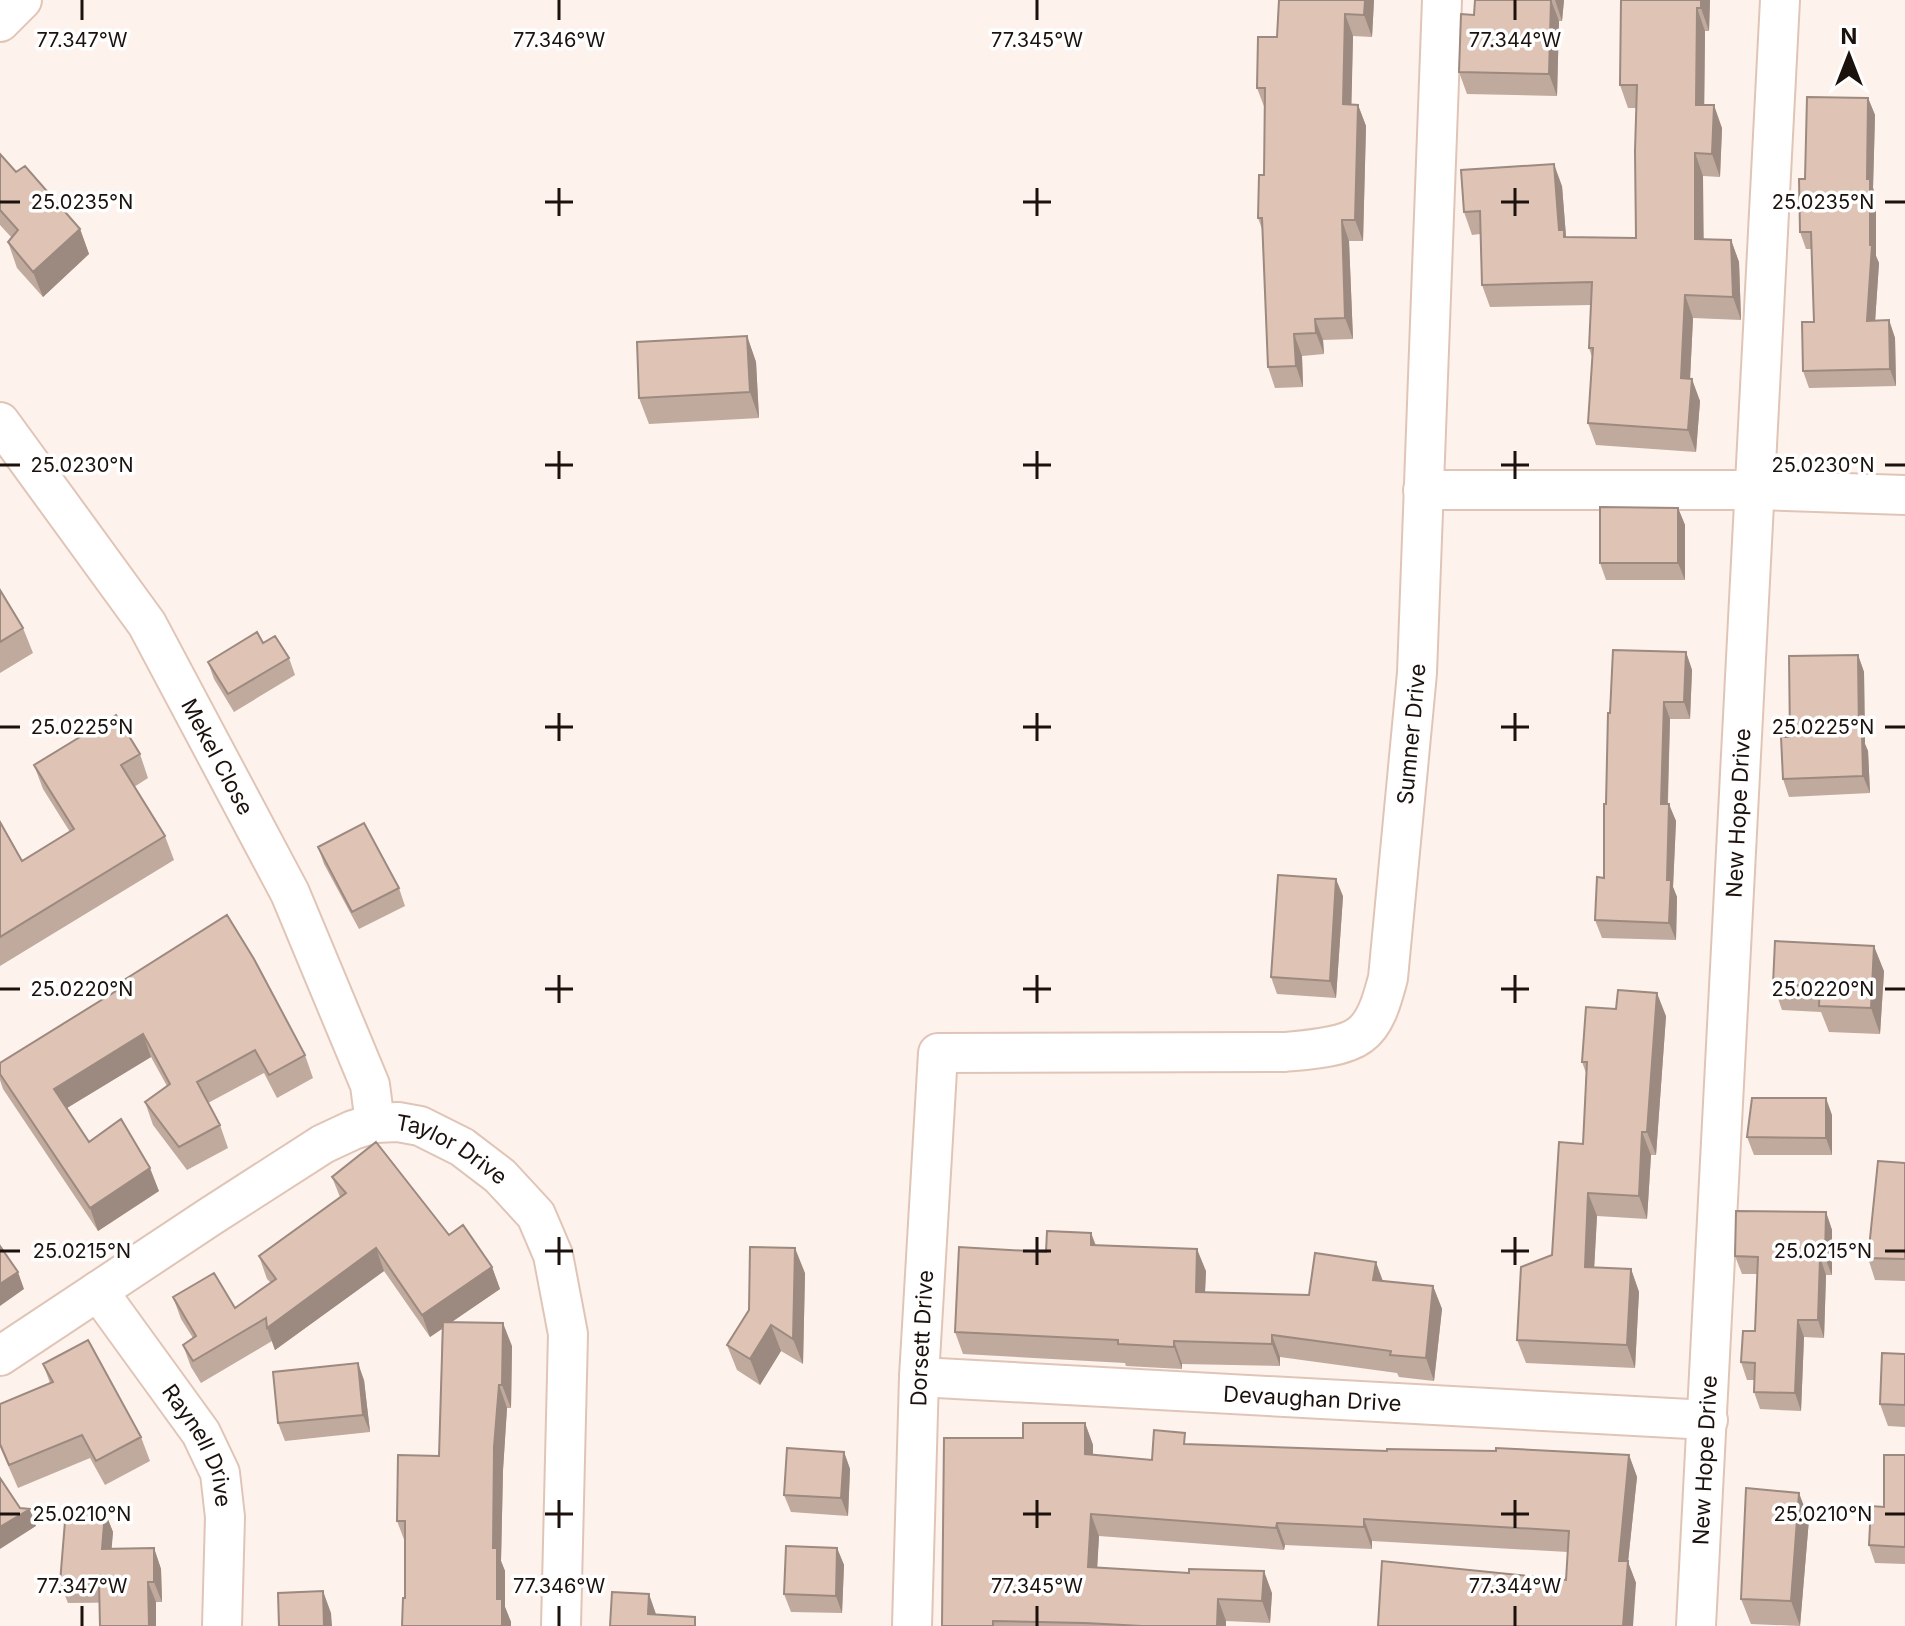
<svg xmlns="http://www.w3.org/2000/svg" width="1905" height="1626" viewBox="0 0 1905 1626" font-family="Inter,sans-serif">
<style>
.lines{fill:none;stroke-linecap:round;stroke-linejoin:round}
.street-casing{stroke:#e0c5b7;stroke-width:42}
.street{stroke:#fff;stroke-width:38}
.wall{fill:#c0a99d}
.shaded-wall{fill:#9c897f}
.building{fill:#dfc4b6;stroke:#9c897f;stroke-width:2}
.ticks{fill:none;stroke:#1b110d;stroke-width:3}
.labels{text-anchor:middle;dominant-baseline:central;stroke-width:7;stroke-linejoin:round;paint-order:stroke}
.street-label{font-size:22px;fill:#1b110d;stroke:#fff}
.ticks-label{font-size:20px;text-anchor:middle;fill:#1b110d;stroke:#fff;stroke-width:7;stroke-linejoin:round;paint-order:stroke}
</style>
<rect width="100%" height="100%" fill="#fdf2ec"/>
<g class="lines">
<g class="street-casing">
<g id="street">
<path d="M0 22 22 0"/>
<path id="s1" d="M0 422 147 624 290 893 370 1085 375 1123"/>
<path d="M1423 490H1756L1905 495"/>
<path id="s2" d="M98 1291 201 1433 220 1473 225 1517 222 1626"/>
<path id="s3" d="M0 1356 211 1216 323 1144 353 1130 375 1123 398 1122 420 1126 462 1147 500 1176 536 1215 553 1255 568 1334 561 1626"/>
<path id="s4" d="M919 1377 1708 1420"/>
<path id="s5" d="M912 1626 919 1377 938 1053 1284 1052C1305 1050 1343 1048 1360 1035 1377 1023 1383 996 1388 978L1417 673 1442 0"/>
<path id="s6" d="M1696 1626 1780 0"/>
</g>
</g>
<use href="#street" class="street"/>
</g>
<path class="wall" d="M1374 0 1372 37 1353 36 1351 104 1358 105 1366 126 1363 241H1349L1353 339 1323 340 1324 354 1302 356 1303 387 1275 388 1268 367 1262 229 1258 218 1264 175 1265 109 1257 88 1277 37Z
M1475 0H1564L1562 21H1559L1557 96 1467 94 1459 72 1474 15Z
M1621 0H1710L1709 31H1705L1704 105 1722 128 1720 177 1703 176V239L1731 240 1739 262 1741 320 1693 318 1690 379 1700 401 1696 452 1596 445 1588 423 1592 357 1589 348 1591 305 1490 307 1482 285 1480 234 1472 235 1464 212 1562 186 1566 237 1636 238V108H1628L1620 85Z
M1868 98 1875 115 1873 188 1876 196V256L1879 263 1875 321 1889 320 1895 338 1896 386 1809 388 1803 371 1814 322 1812 249H1806L1800 232 1805 179Z
M0 154 16 172 80 229 89 254 43 297 17 268 8 242 12 238 0 225Z
M747 336 756 362 759 418 649 424 639 398Z
M1678 508 1685 525V580H1606L1600 563Z
M0 590 23 628 33 653 0 673Z
M263 643 289 658 295 675 234 712 214 679 208 662Z
M1686 652 1692 670 1690 719H1670L1668 804 1676 821 1673 887 1677 897 1676 940 1602 938 1595 920 1604 878 1610 713Z
M1858 655 1864 672 1865 744 1868 751 1870 793 1789 797 1783 779 1790 737Z
M140 754 148 778 134 787 165 836 174 860 0 966V822L22 861 70 832 43 789 34 765Z
M318 847 399 888 405 906 359 929 324 864Z
M1343 896 1336 998 1277 994 1271 977Z
M1884 971 1880 1034 1829 1032 1821 1012 1782 1010 1773 984Z
M113 987 305 1055 313 1078 277 1098 264 1073 208 1103 220 1125 228 1148 187 1170 153 1125 145 1102 167 1086 151 1057 67 1108 89 1142 159 1191 98 1231 3 1089 0 1080V1063L115 991Z
M1666 1016 1656 1155H1651L1647 1219 1597 1216 1594 1267 1631 1269 1639 1292 1635 1368 1526 1363 1517 1340 1552 1255 1583 1144 1586 1073 1582 1062Z
M1832 1115V1155H1754L1747 1137Z
M1905 1163V1281L1875 1280 1868 1258Z
M332 1177 449 1235 492 1267 500 1289 451 1322 512 1346 511 1408H507L503 1470 501 1561 505 1571V1607L511 1622V1626H402L405 1598V1542L397 1521 439 1456 442 1329 430 1337 384 1271 275 1350 272 1341 201 1383 191 1367 183 1345 193 1338 181 1319 173 1297 235 1308 271 1283 267 1279 259 1256 340 1197Z
M1826 1212 1832 1230V1275H1826L1824 1338 1804 1337 1801 1411 1760 1409 1754 1392V1380H1747L1741 1362 1755 1331 1757 1274H1742L1735 1256Z
M1091 1233 1096 1245 1206 1271 1205 1292 1309 1295 1383 1281 1433 1286 1442 1309 1434 1381 1399 1377 1397 1373 1280 1357V1366L1182 1364V1369L1126 1366 1125 1363 963 1354 955 1332 1046 1252Z
M805 1273 803 1364 781 1351 760 1385 737 1370 727 1345Z
M1905 1354V1427L1888 1426 1880 1404Z
M43 1364 141 1437 150 1461 105 1485 90 1458 18 1488 0 1447V1404L50 1383Z
M364 1380 370 1432 285 1441 278 1423Z
M1085 1423 1093 1445V1455L1152 1460 1189 1444 1387 1451 1629 1455 1637 1477 1628 1562 1636 1583 1566 1580 1568 1552 1372 1541V1549L1285 1545 1284 1550 1099 1536 1097 1567 1272 1593 1270 1623 1226 1621V1626H942L1023 1438Z
M844 1452 850 1469 848 1516 791 1512 784 1495Z
M1905 1455V1564L1875 1563 1869 1545Z
M105 1512 113 1532 111 1549 154 1548 161 1569 162 1602 68 1603 60 1583Z
M1809 1519 1800 1626 1751 1624 1741 1599Z
M837 1548 844 1565 842 1613 791 1612 784 1594Z"/>
<path class="shaded-wall" d="M1365 0H1374L1372 37 1364 15Z
M1551 0 1559 21 1557 96 1549 74Z
M1555 0H1564L1562 21Z
M1701 0H1710L1709 31 1701 8Z
M1697 8 1705 31 1704 127 1696 105Z
M1345 14 1353 36 1351 126 1343 104Z
M1868 98 1875 115 1873 188 1876 196V256L1879 263 1874 338 1867 321Z
M1358 105 1366 126 1363 241 1355 220Z
M1714 105 1722 128 1720 177 1712 154Z
M1695 153 1703 176 1704 262 1695 239Z
M1554 164 1562 186 1566 236 1572 253 1559 230Z
M1342 220 1349 241 1353 339 1345 318Z
M80 229 89 254 43 297 33 272Z
M1731 240 1739 262 1741 320 1733 297Z
M1685 295 1693 318 1689 400 1681 378Z
M1315 319 1323 340 1324 354 1316 333Z
M1889 320 1895 338 1896 386 1890 369Z
M1294 334 1302 356 1303 387 1296 366Z
M747 336 756 362 759 418 750 392Z
M1692 379 1700 401 1696 452 1688 430Z
M1678 508 1685 525V580L1678 563Z
M1686 652 1692 670 1690 719 1684 702Z
M1858 655 1864 672 1865 744 1868 751 1870 793 1863 776 1859 734Z
M1664 702 1670 719 1667 821 1661 804Z
M1669 804 1676 821 1673 887 1677 897 1676 940 1669 923 1667 880Z
M1336 879 1343 896 1336 998 1330 981Z
M1874 946 1884 971 1880 1034 1871 1008Z
M1657 993 1666 1016 1656 1155 1647 1132Z
M143 1034 151 1057 62 1111 54 1089Z
M1826 1098 1832 1115V1155L1826 1138Z
M1642 1132 1651 1155 1647 1219 1639 1196Z
M150 1168 159 1191 98 1231 90 1208Z
M1588 1193 1597 1216 1593 1290 1585 1267Z
M1826 1212 1832 1230V1275L1825 1258Z
M1091 1233 1099 1256 1091 1245Z
M376 1248 384 1271 275 1350 267 1328Z
M795 1248 805 1273 803 1364 793 1339Z
M1197 1249 1206 1271 1204 1314 1196 1292Z
M1820 1257 1826 1275 1824 1338 1818 1320Z
M1376 1262 1384 1284 1373 1280Z
M492 1267 500 1289 430 1337 422 1315Z
M1631 1269 1639 1292 1635 1368 1627 1345Z
M18 1272 24 1289 0 1306V1284Z
M1433 1286 1442 1309 1434 1381 1426 1358Z
M1798 1320 1804 1337 1801 1411 1795 1393Z
M503 1323 512 1346 511 1408 502 1385Z
M771 1325 781 1351 760 1385 750 1359Z
M1272 1335 1280 1357V1366L1272 1344Z
M1174 1341 1182 1364V1369L1174 1347Z
M358 1363 364 1380 370 1432 363 1415Z
M499 1385 507 1408 503 1470 501 1561 505 1571V1607L511 1622V1626H502L497 1599 493 1548 494 1447Z
M1085 1423 1093 1445V1476L1085 1454Z
M844 1452 850 1469 848 1516 841 1498Z
M1629 1455 1637 1477 1628 1562 1636 1583 1633 1626H1623L1619 1561Z
M1799 1493 1809 1519 1800 1626 1791 1601Z
M30 1509 36 1526 0 1549V1527Z
M105 1512 113 1532 110 1569 102 1549Z
M1091 1514 1099 1536 1096 1589 1088 1567Z
M1364 1519 1372 1541V1549L1364 1527Z
M1277 1523 1285 1545 1284 1550 1276 1528Z
M154 1548 161 1569 162 1602 154 1582Z
M837 1548 844 1565 842 1613 836 1596Z
M1264 1571 1272 1593 1270 1623 1262 1601Z
M148 1582 156 1602V1626H149Z
M323 1591 331 1613 332 1626H324Z
M649 1594 656 1614V1626L648 1614Z
M1218 1599 1226 1621V1626H1217Z"/>
<path class="building" d="M1279 0H1365L1364 15 1345 14 1343 104 1358 105 1355 220H1342L1345 318 1315 319 1316 333 1294 334 1296 366 1268 367 1262 218H1258L1259 175H1264L1265 88H1257L1258 37H1277Z
M1475 0H1551L1549 74 1459 72 1461 14 1474 15Z
M1621 0H1701V8H1697L1696 105H1714L1712 154 1695 153V239L1731 240 1733 297 1685 295 1681 378 1692 379 1688 430 1588 423 1593 348H1589L1592 282 1482 285 1480 211 1464 212 1461 170 1554 164 1559 230H1564V237L1636 238 1635 151 1637 85H1620Z
M1807 97 1868 98 1867 179H1870V245H1872L1867 321 1889 320 1890 369 1803 371 1802 322H1814L1811 232H1800L1799 179H1805Z
M0 154 16 172 25 166 80 229 33 272 8 242 18 230 0 210Z
M747 336 750 392 639 398 637 342Z
M1600 507 1678 508V563H1600Z
M0 590 23 628 0 642Z
M257 632 263 643 275 636 289 658 228 694 208 662Z
M1613 650 1686 652 1684 702H1664L1661 804H1669L1667 880H1671L1669 923 1595 920 1597 877 1604 878V804H1606L1608 713H1610Z
M1858 655 1859 734H1862L1863 776 1783 779 1781 737H1790L1789 656Z
M116 715 140 754 121 765 165 836 0 937V822L22 861 74 829 34 765Z
M364 823 399 888 352 912 318 847Z
M1278 875 1336 879 1330 981 1271 977Z
M227 915 254 959 305 1055 269 1075 255 1050 197 1082 220 1125 179 1147 145 1102 170 1084 143 1034 54 1089 89 1142 121 1119 150 1168 90 1208 0 1074V1063L116 991 113 987Z
M1775 941 1874 946 1871 1008 1819 1006 1820 986 1773 984Z
M1618 990 1657 993 1647 1132H1642L1639 1196 1588 1193 1585 1267 1631 1269 1627 1345 1517 1340 1521 1267 1552 1255 1559 1142 1583 1144 1587 1062H1582L1586 1007 1616 1009Z
M1752 1098H1826V1138L1747 1137Z
M376 1142 449 1235 463 1225 492 1267 422 1315 376 1248 267 1328 266 1318 193 1361 183 1345 196 1336 173 1297 214 1273 235 1308 276 1279 259 1256 346 1193 332 1177Z
M1878 1161 1905 1163V1259L1868 1258Z
M1736 1211 1826 1212 1825 1258 1820 1257 1818 1320H1798L1795 1393 1754 1392 1755 1363 1741 1362 1743 1331H1755L1758 1257 1735 1256Z
M1047 1231 1091 1233V1245L1197 1249 1196 1292 1309 1295 1315 1253 1376 1262 1373 1280 1433 1286 1426 1358 1390 1355 1391 1351 1272 1335V1344L1174 1341V1347L1118 1344V1340L955 1332 959 1247 1046 1252Z
M0 1246 18 1272 0 1284Z
M750 1247 795 1248 793 1339 771 1325 750 1359 727 1345 749 1310Z
M443 1322 503 1323 502 1385H499L494 1447 493 1548H497V1599H502V1626H402L403 1598H405V1521H397L398 1455 439 1456Z
M88 1340 141 1437 96 1461 82 1435 9 1465 0 1444V1404L53 1382 43 1364Z
M1882 1353 1905 1354V1405L1880 1404Z
M358 1363 363 1415 278 1423 273 1372Z
M1023 1423H1085V1454L1152 1460 1154 1430 1185 1433 1184 1444 1387 1451V1449L1496 1451V1448L1629 1455 1619 1561H1628L1623 1626H1378L1382 1561 1566 1580 1569 1531 1364 1519V1527L1277 1523 1276 1528 1091 1514 1088 1567 1189 1573V1569L1264 1571 1262 1601 1218 1599 1217 1626H1142L1085 1623 993 1621V1626H942L944 1438H1023Z
M787 1448 844 1452 841 1498 784 1495Z
M1884 1455H1905V1547L1869 1545 1871 1506 1884 1507Z
M0 1478 20 1508 30 1509 0 1527Z
M1746 1488 1799 1493 1791 1601 1741 1599Z
M66 1509 105 1512 102 1549 154 1548V1582H148L149 1626H100L99 1582 60 1583Z
M786 1546 837 1548 836 1596 784 1594Z
M323 1591 324 1626H279L278 1593Z
M612 1592 649 1594 648 1614 695 1617V1626H610Z"/>
<path class="ticks" d="M82 0V20M559 0V20M1037 0V20M1515 0V20M559 188V216M1037 188V216M1515 188V216M0 202H20M545 202H573M1023 202H1051M1501 202H1529M1885 202H1905M559 451V479M1037 451V479M1515 451V479M0 465H20M545 465H573M1023 465H1051M1501 465H1529M1885 465H1905M559 713V741M1037 713V741M1515 713V741M0 727H20M545 727H573M1023 727H1051M1501 727H1529M1885 727H1905M559 975V1003M1037 975V1003M1515 975V1003M0 989H20M545 989H573M1023 989H1051M1501 989H1529M1885 989H1905M559 1237V1265M1037 1237V1265M1515 1237V1265M0 1251H20M545 1251H573M1023 1251H1051M1501 1251H1529M1885 1251H1905M559 1500V1528M1037 1500V1528M1515 1500V1528M0 1514H20M545 1514H573M1023 1514H1051M1501 1514H1529M1885 1514H1905M82 1606V1626M559 1606V1626M1037 1606V1626M1515 1606V1626"/>
<g class="labels">
<g class="street-label">
<text stroke="none"><textPath href="#s5" startOffset="1308">Sumner Drive</textPath></text>
<text stroke="none"><textPath href="#s1" startOffset="400">Mekel Close</textPath></text>
<text stroke="none"><textPath href="#s6" startOffset="814">New Hope Drive</textPath></text>
<text stroke="none"><textPath href="#s3" startOffset="526">Taylor Drive</textPath></text>
<text stroke="none"><textPath href="#s5" startOffset="288">Dorsett Drive</textPath></text>
<text stroke="none"><textPath href="#s4" startOffset="394">Devaughan Drive</textPath></text>
<text stroke="none"><textPath href="#s2" startOffset="186">Raynell Drive</textPath></text>
<text stroke="none"><textPath href="#s6" startOffset="166">New Hope Drive</textPath></text>
</g>
</g>
<g class="ticks-label">
<text x="82" y="47">77.347°W</text>
<text x="559" y="47">77.346°W</text>
<text x="1037" y="47">77.345°W</text>
<text x="1515" y="47">77.344°W</text>
<text x="82" y="209">25.0235°N</text>
<text x="1823" y="209">25.0235°N</text>
<text x="82" y="472">25.0230°N</text>
<text x="1823" y="472">25.0230°N</text>
<text x="82" y="734">25.0225°N</text>
<text x="1823" y="734">25.0225°N</text>
<text x="82" y="996">25.0220°N</text>
<text x="1823" y="996">25.0220°N</text>
<text x="82" y="1258">25.0215°N</text>
<text x="1823" y="1258">25.0215°N</text>
<text x="82" y="1521">25.0210°N</text>
<text x="1823" y="1521">25.0210°N</text>
<text x="82" y="1593">77.347°W</text>
<text x="559" y="1593">77.346°W</text>
<text x="1037" y="1593">77.345°W</text>
<text x="1515" y="1593">77.344°W</text>
</g>
<g transform="translate(1849 56)" stroke="#ffffff" stroke-width="6" paint-order="stroke">
<path d="M0-6L14 30L0 20L-14 30Z" fill="#1b110d"/>
<text y="-12" font-size="22" font-weight="bold" text-anchor="middle" fill="#1b110d">N</text>
</g>
</svg>
